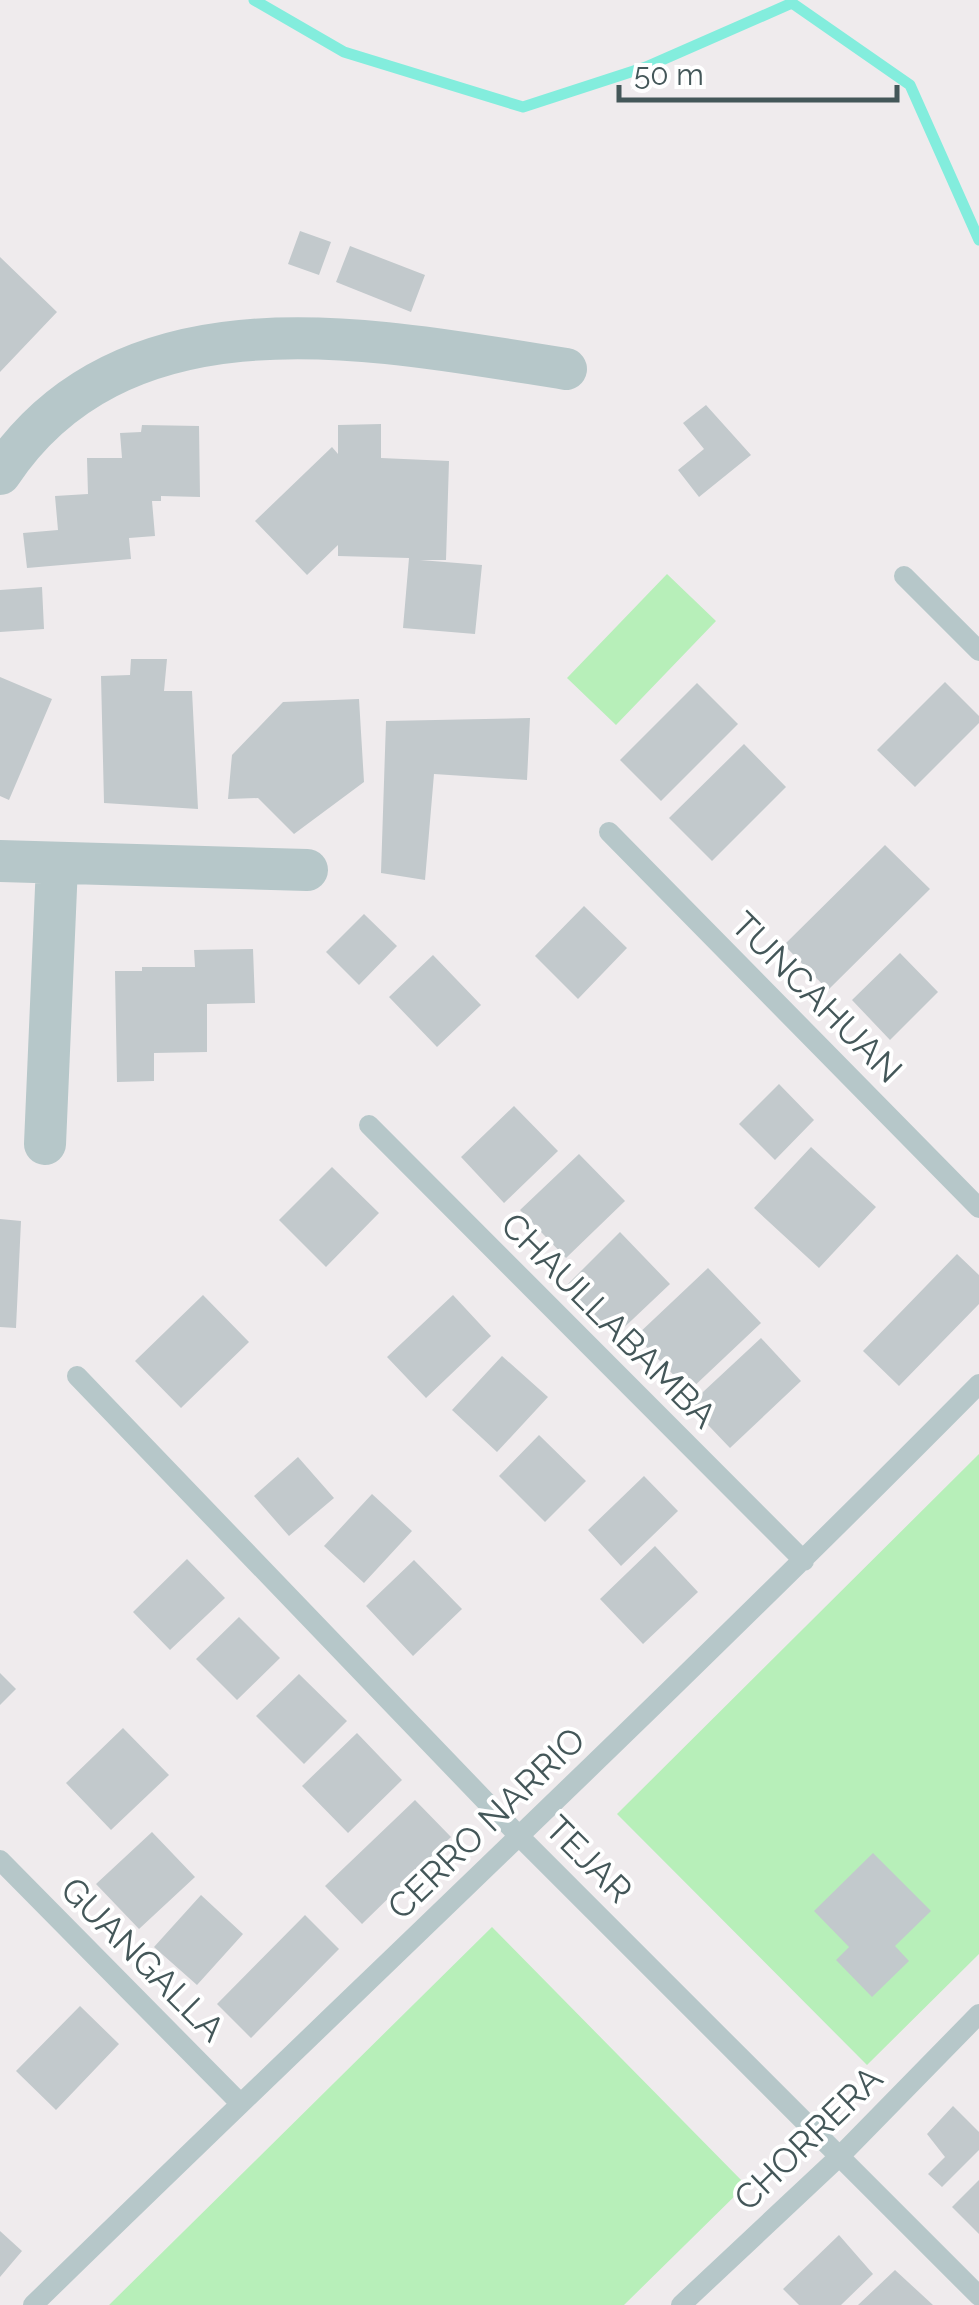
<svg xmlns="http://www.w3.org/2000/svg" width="979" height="2305" viewBox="0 0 979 2305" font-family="Raleway,sans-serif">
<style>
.green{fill:#b7efb9}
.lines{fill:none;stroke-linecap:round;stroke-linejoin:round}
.stream{stroke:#83eddd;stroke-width:11}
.building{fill:#c2c9cc}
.lane{stroke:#b6c7c9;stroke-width:20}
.street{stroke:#b6c7c9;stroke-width:42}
.labels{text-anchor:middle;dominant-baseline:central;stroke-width:8;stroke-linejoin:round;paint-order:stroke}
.street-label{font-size:35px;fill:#445759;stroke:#fff}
</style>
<rect width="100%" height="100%" fill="#efebed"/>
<path class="green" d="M667 574 716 621 616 725 567 678Z
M979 1454V1954L867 2065 617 1814Z
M492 1927 746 2185 624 2305H109Z"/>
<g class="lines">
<path class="stream" d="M254 0 344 52 523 107 646 67 792 3 910 85 979 240"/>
</g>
<path class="building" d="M300 231 331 242 319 275 288 264Z
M350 246 425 275 411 312 336 282Z
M0 257 57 312 0 372Z
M706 405 751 455 699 497 678 470 704 449 683 423Z
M381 424V458L449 461 446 560H420L482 565 475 634 403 628 409 558 338 556V545L307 575 255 521 332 447 338 454V425Z
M142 425 199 426 200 497 161 496V501H152L155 536 129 538 131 559 27 568 23 533 58 530 55 496 88 494 87 458H122L120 433 141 432Z
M42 587 44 629 0 632V590Z
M131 659H167L164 691H192L198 809 104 803 101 676 130 675Z
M0 677 52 699 9 800 0 796Z
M945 682 979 716V723L915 787 877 750Z
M697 683 738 724 661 801 620 760Z
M359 699 364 782 294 834 258 798 228 799 232 755 283 702Z
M530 718 527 780 434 774 425 880 381 873 386 721Z
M744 744 786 787 712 861 669 818Z
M885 845 930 889 828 990 784 945Z
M584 906 627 948 578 999 535 956Z
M364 914 397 946 359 985 326 952Z
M253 949 255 1003 207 1004V1052L154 1053V1081L117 1082 115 971H142V967H195L194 950Z
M900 953 938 992 890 1040 852 1000Z
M433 955 481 1005 437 1047 389 997Z
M779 1084 814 1120 775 1160 739 1124Z
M514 1106 558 1151 504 1203 461 1157Z
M811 1147 876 1207 819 1268 754 1208Z
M579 1154 625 1201 566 1258 520 1210Z
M332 1167 379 1213 326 1267 279 1220Z
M0 1219 21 1221 16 1328 0 1327Z
M620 1232 670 1284 614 1337 565 1287Z
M957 1254 979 1275V1304L899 1386 863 1351Z
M708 1268 761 1323 689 1391 636 1336Z
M203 1295 249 1342 181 1408 135 1361Z
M453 1295 491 1336 426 1398 387 1357Z
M761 1338 801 1381 730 1448 689 1405Z
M502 1356 548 1397 497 1452 452 1410Z
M539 1435 586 1481 545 1522 499 1476Z
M298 1457 334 1498 289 1536 254 1496Z
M644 1476 678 1511 621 1566 588 1530Z
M372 1494 412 1531 364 1583 324 1546Z
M655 1546 698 1592 643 1644 600 1599Z
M187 1559 225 1598 170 1650 133 1612Z
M414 1560 462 1609 413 1656 366 1606Z
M239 1617 280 1658 237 1700 196 1659Z
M0 1673 16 1689 0 1705Z
M299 1674 347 1721 304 1764 256 1716Z
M123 1728 169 1775 111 1830 66 1783Z
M357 1733 402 1780 348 1833 302 1786Z
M415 1800 451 1837 362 1924 325 1886Z
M152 1832 195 1877 139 1929 96 1884Z
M873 1853 931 1911 895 1946 909 1961 872 1997 836 1960 849 1947 814 1911Z
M201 1895 243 1934 197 1985 154 1947Z
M305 1915 339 1949 251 2038 217 2004Z
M80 2006 119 2044 56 2110 16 2071Z
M953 2106 979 2132V2150L942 2187 928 2174 945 2157 927 2134Z
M979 2180V2234L952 2207Z
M0 2231 22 2251 0 2277Z
M839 2235 873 2274 841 2305H799L783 2289Z
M895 2270 933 2305H858Z"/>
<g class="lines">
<path class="lane" d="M904 576 979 651
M609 832 979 1208
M369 1125 804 1561
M77 1376 520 1837 979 2296
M0 1860 240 2103
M33 2305C348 1998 669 1697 979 1384
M681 2305 841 2155 979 2014"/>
<path class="street" d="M0 474C126 285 376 339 566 369
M0 861 307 870
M45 1144 57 865"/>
</g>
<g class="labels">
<g class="street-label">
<text transform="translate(817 997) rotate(45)">TUNCAHUAN</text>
<text transform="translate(609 1320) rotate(45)">CHAULLABAMBA</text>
<text transform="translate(486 1823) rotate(-44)">CERRO NARRIO</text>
<text transform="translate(589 1859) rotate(45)">TEJAR</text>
<text transform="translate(143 1959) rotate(45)">GUANGALLA</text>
<text transform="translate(808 2138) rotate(-44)">CHORRERA</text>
</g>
</g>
<path d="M619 85v15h278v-15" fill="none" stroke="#445759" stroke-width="5"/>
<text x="634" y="85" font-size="30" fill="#445759" stroke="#ffffff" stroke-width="8" paint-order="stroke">50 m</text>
</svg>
